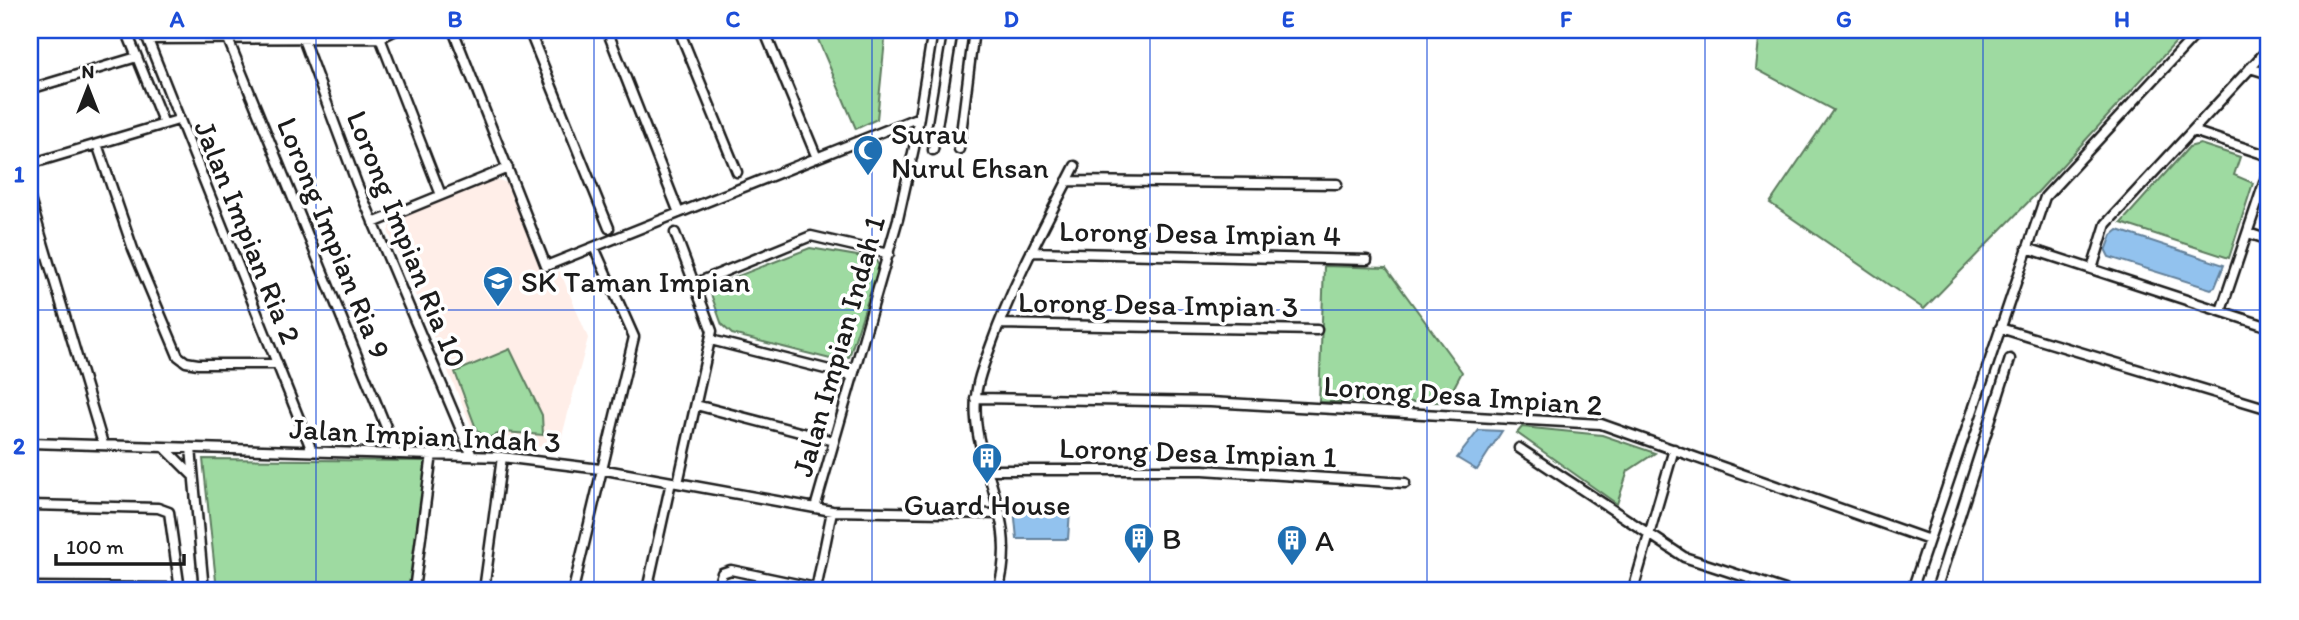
<svg xmlns="http://www.w3.org/2000/svg" width="2299" height="620" viewBox="0 0 2299 620" font-family="Itim,sans-serif">
<style>
.built{fill:#ffeee8}
.green{fill:#9edaa1;stroke:#5d7b5e;stroke-width:2}
.water{fill:#92c2ee;stroke:#63809a;stroke-width:2}
.lines{fill:none;stroke-linecap:round;stroke-linejoin:round}
.minor-casing{stroke:#1c1c1c;stroke-width:13}
.minor{stroke:#fff;stroke-width:8}
.grid{fill:none;stroke:#1d4ed8;stroke-width:2;stroke-opacity:0.55}
.labels{text-anchor:middle;dominant-baseline:central;stroke-width:7;stroke-linejoin:round;paint-order:stroke}
.poi-label{font-size:30px;fill:#1c1c1c;stroke:#fff;text-anchor:start}
.street-label{font-size:30px;fill:#1c1c1c;stroke:#fff}
.neatline{fill:none;stroke:#1d4ed8;stroke-width:2.5}
.grid-label{font-size:23px;text-anchor:middle;font-weight:bold;fill:#1d4ed8}
</style>
<rect width="100%" height="100%" fill="#fff"/>
<filter id="ink" filterUnits="userSpaceOnUse"><feTurbulence type="fractalNoise" baseFrequency=".0143" numOctaves="2"/><feDisplacementMap in="SourceGraphic" scale="14" xChannelSelector="R" yChannelSelector="G"/><feConvolveMatrix kernelMatrix="1 2 1 2 8 2 1 2 1" color-interpolation-filters="sRGB"/></filter>
<g filter="url(#ink)">
<path class="built" d="M496 179 507 183 545 277 560 271 588 338 559 447 507 446V443L502 442 487 446 488 440 474 432 388 231 393 221Z"/>
<path class="green" d="M814 30H886L877 119 856 129Z
M1760 30H2187L2036 194 1924 309 1770 203 1833 110 1756 69Z
M2200 144 2240 157 2234 175 2253 183 2229 258 2121 223 2189 147Z
M810 248 875 259 879 266 849 357 838 361 732 334 722 325 711 294 715 285Z
M1324 266 1386 268 1462 372 1446 402H1319Z
M510 349 542 415 543 435 503 432 488 438 477 431 455 372Z
M1522 427 1602 435 1655 453 1628 471 1617 504 1517 433Z
M203 459 427 461 409 590H217Z"/>
<path class="water" d="M2118 230 2224 265 2215 287 2211 289 2109 257 2106 251 2112 235Z
M1479 430 1502 431 1477 470 1457 458Z
M1014 508 1070 511 1068 539H1017Z"/>
<g class="lines">
<g class="minor-casing">
<path id="minor" d="M126 30 164 124
M144 30 312 451
M377 30 441 195
M453 30 546 266 919 117
M529 30 609 228
M607 30 679 213
M679 30 737 172
M764 30 817 158
M147 39 380 38 396 30
M228 39 397 454
M303 39 357 184 472 456
M2250 68 2269 74
M30 89 137 57
M2193 131 2269 156
M97 144 133 249 178 356 186 362 198 364H277
M959 149 974 30
M933 150 953 30
M30 164 178 120
M1067 181 1337 184
M30 199 103 444
M373 223 508 168
M675 233 712 331 678 483
M2248 233 2269 240
M2027 248 2269 327
M1031 252 1367 260
M2092 269 2106 224 2269 48
M694 284 811 236 889 254
M2221 311 2269 168
M999 324 1317 330
M2000 328 2269 409
M711 340 853 376
M975 398 1210 402 1601 424 1929 540
M696 405 834 441
M30 443 502 457 600 469 832 511 1001 514
M165 448 193 476
M191 448 204 590
M1519 448 1684 557 1785 590
M989 470H1203L1405 483
M30 505 158 508 169 512 180 590
M815 508 898 219 914 148 933 30
M30 587 180 588
M414 590 432 454
M484 590 502 457
M573 590 634 337 594 247
M647 590 671 482
M717 590 722 573 731 570 816 588
M816 590 832 511
M998 590C1021 514 970 464 976 397 977 379 985 362 991 345 1013 283 1045 225 1075 166
M1633 590 1674 449
M1912 590 2045 197 2200 30
M1936 590 2010 359"/>
</g>
<use href="#minor" class="minor"/>
</g>
</g>
<path class="grid" d="M316 30V590M594 30V590M872 30V590M1150 30V590M1427 30V590M1705 30V590M1983 30V590M30 310H2269"/>
<defs>
<g id="mosque-pin" transform="scale(1.575)"><path d="M0 17L-7.5 6A9.5 9.5 0 1 1 7.5 6Z" fill="#1f6fb2" stroke="#fff"/><path d="M3.5-4.9A6 6 0 1 0 3.5 4.9A5 5 0 1 1 3.5-4.9Z" fill="#fff"/></g>
<g id="school-pin" transform="scale(1.575)"><path d="M0 17L-7.5 6A9.5 9.5 0 1 1 7.5 6Z" fill="#1f6fb2" stroke="#fff"/><path d="M0-5L7-2L0 1L-7-2ZM-4 1L0 2.5L4 1V4Q0 6-4 4Z" fill="#fff"/></g>
<g id="building-pin" transform="scale(1.575)"><path d="M0 17L-7.5 6A9.5 9.5 0 1 1 7.5 6Z" fill="#1f6fb2" stroke="#fff"/><path d="M-4-6H4V6H1V3H-1V6H-4ZM-2.5-4.3h1.7v1.8h-1.7ZM.8-4.3h1.7v1.8H.8ZM-2.5-1h1.7V.8h-1.7ZM.8-1h1.7V.8H.8Z" fill="#fff"/></g>
</defs>
<g fill-rule="evenodd">
<use href="#mosque-pin" x="868" y="150"/>
<use href="#school-pin" x="498" y="281"/>
<use href="#building-pin" x="987" y="458"/>
<use href="#building-pin" x="1139" y="538"/>
<use href="#building-pin" x="1292" y="540"/>
</g>
<g class="labels">
<g class="poi-label">
<text x="891" y="133">Surau<tspan x="891" dy="34">Nurul Ehsan</tspan></text>
<text x="521" y="281">SK Taman Impian</text>
<text x="987" y="504" text-anchor="middle">Guard House</text>
<text x="1162" y="538">B</text>
<text x="1315" y="540">A</text>
</g>
<g class="street-label">
<text transform="translate(248 232) rotate(68)">Jalan Impian Ria 2</text>
<text transform="translate(1200 233) rotate(1)">Lorong Desa Impian 4</text>
<text transform="translate(334 238) rotate(68)">Lorong Impian Ria 9</text>
<text transform="translate(407 239) rotate(68)">Lorong Impian Ria 10</text>
<text transform="translate(1158 304) rotate(1)">Lorong Desa Impian 3</text>
<text transform="translate(838 346) rotate(-74)">Jalan Impian Indah 1</text>
<text transform="translate(1463 395) rotate(4)">Lorong Desa Impian 2</text>
<text transform="translate(425 435) rotate(3)">Jalan Impian Indah 3</text>
<text transform="translate(1198 452) rotate(2)">Lorong Desa Impian 1</text>
</g>
</g>
<rect width="2299" height="620" fill="none" stroke="#fff" stroke-width="77"/>
<g transform="translate(88 88)" stroke="#ffffff" stroke-width="5" paint-order="stroke">
<path d="M0-5L12 26L0 18L-12 26Z" fill="#1c1c1c"/>
<text y="-10" font-size="19" font-weight="bold" text-anchor="middle" fill="#1c1c1c">N</text>
</g>
<path d="M56 554v10h128v-10" fill="none" stroke="#1c1c1c" stroke-width="3.5"/>
<text x="66" y="554" font-size="21" fill="#1c1c1c" stroke="#ffffff" stroke-width="5" paint-order="stroke">100 m</text>
<rect x="38" y="38" width="2222" height="544" class="neatline"/>
<g class="grid-label">
<text x="177" y="27">A</text>
<text x="455" y="27">B</text>
<text x="733" y="27">C</text>
<text x="1011" y="27">D</text>
<text x="1288" y="27">E</text>
<text x="1566" y="27">F</text>
<text x="1844" y="27">G</text>
<text x="2122" y="27">H</text>
<text x="19" y="182">1</text>
<text x="19" y="454">2</text>
</g>
</svg>
